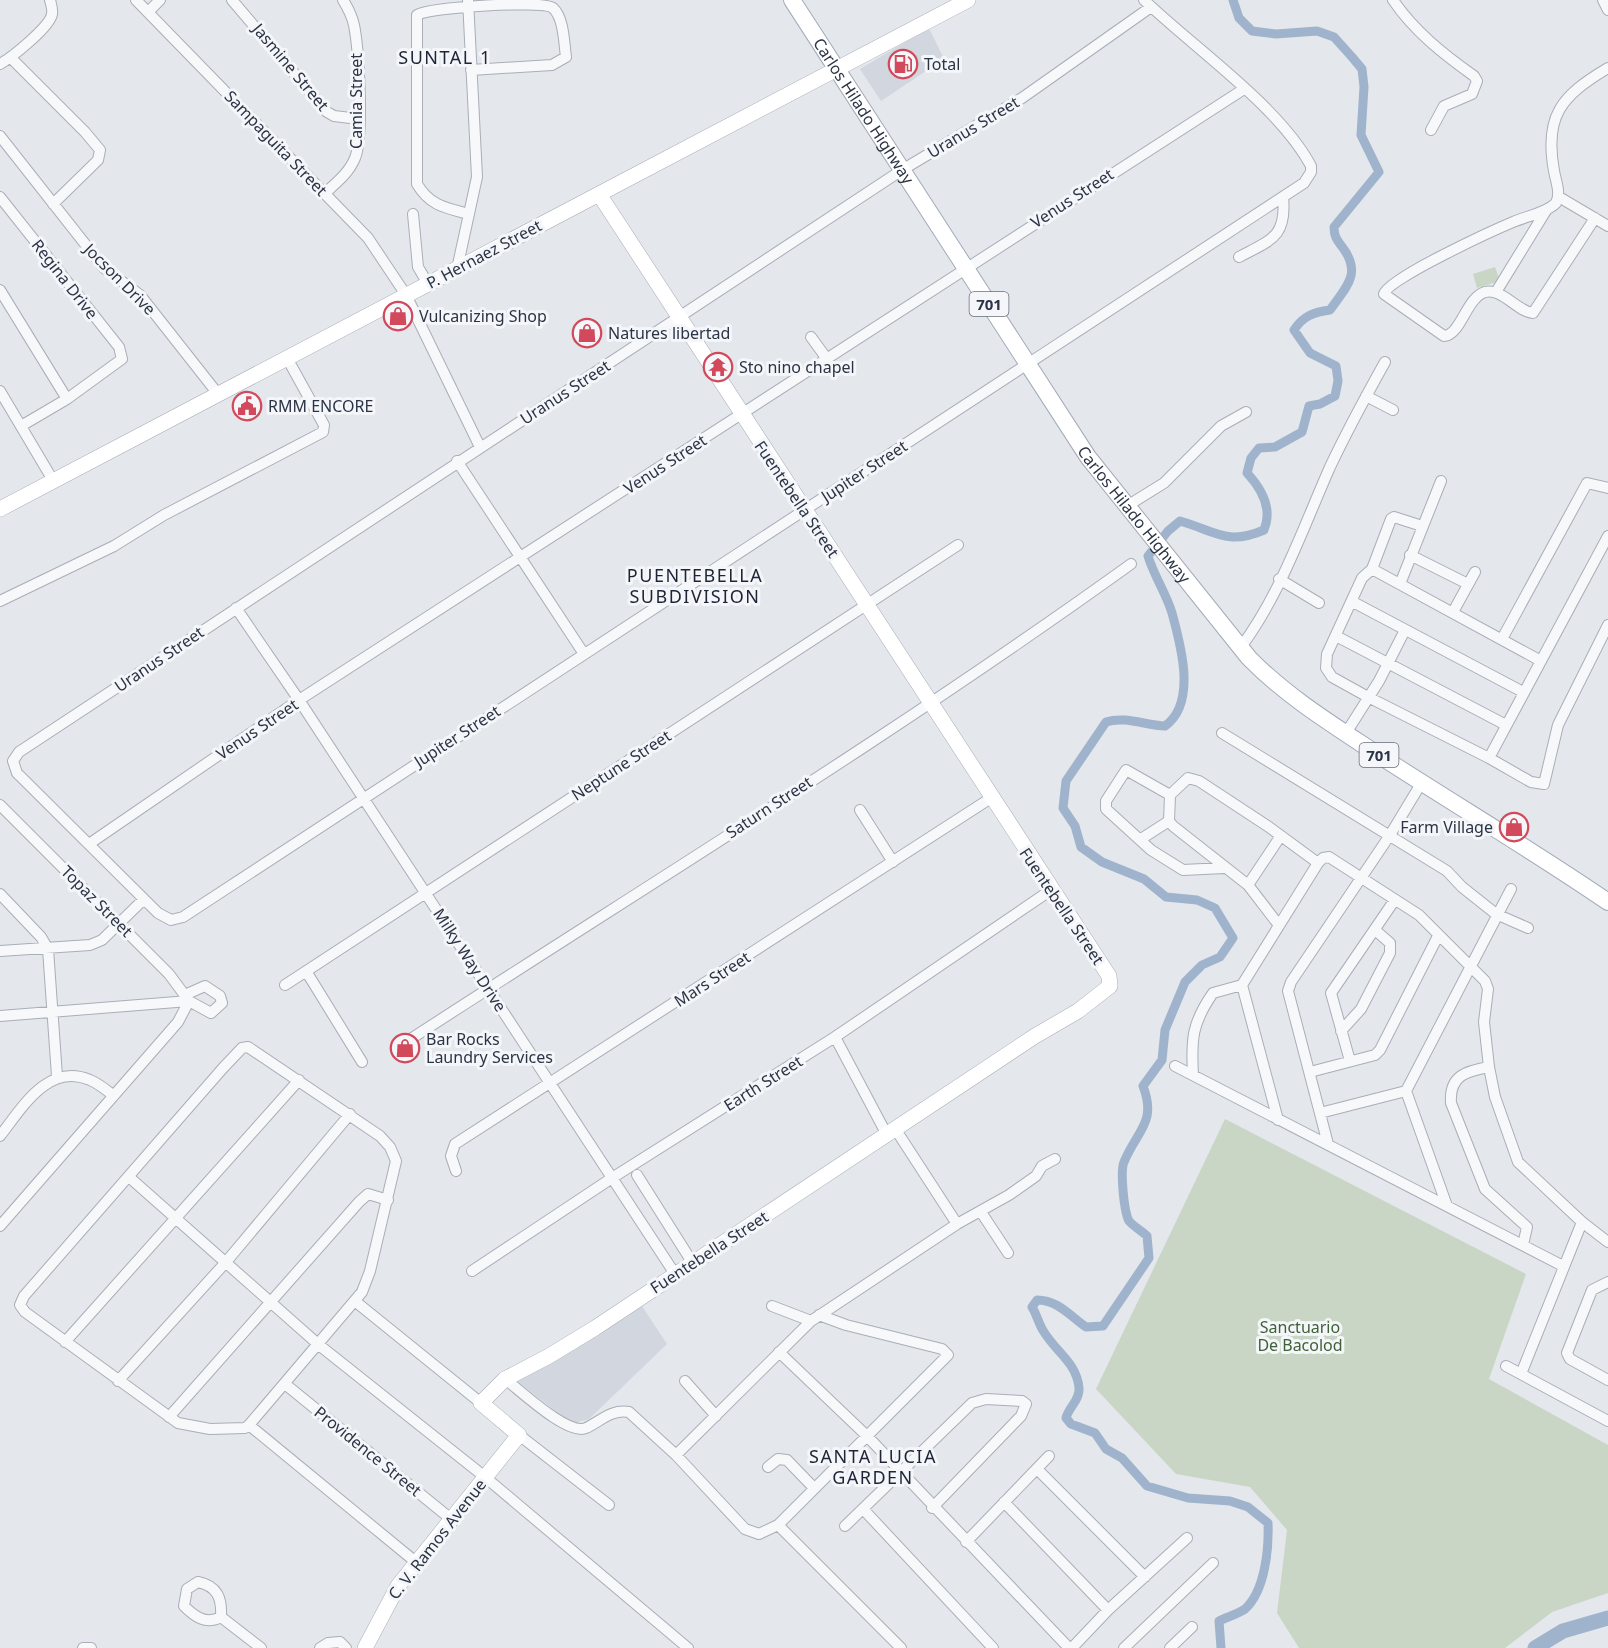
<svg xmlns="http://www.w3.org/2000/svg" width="1608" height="1648" viewBox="0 0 1608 1648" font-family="'Noto Sans',sans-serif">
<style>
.built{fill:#d2d6de}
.green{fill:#c9d6c5}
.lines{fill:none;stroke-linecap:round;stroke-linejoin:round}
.canal{stroke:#9fb4cc;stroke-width:9}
.river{stroke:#9fb4cc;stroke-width:15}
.street-casing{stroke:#a9aeb7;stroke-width:12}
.secondary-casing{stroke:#a9aeb7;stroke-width:16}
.primary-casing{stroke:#a3abb8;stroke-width:18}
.street{stroke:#f7f8fa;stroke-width:10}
.secondary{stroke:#fff;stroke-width:15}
.primary{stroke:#fff;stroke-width:16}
.labels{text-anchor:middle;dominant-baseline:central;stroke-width:6;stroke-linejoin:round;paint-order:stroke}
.shield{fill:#f4f6f9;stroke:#676e7b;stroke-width:1.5}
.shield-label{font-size:15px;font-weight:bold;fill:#2b3445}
.poi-label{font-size:16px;fill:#2b3445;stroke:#f4f6f9;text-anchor:start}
.street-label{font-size:16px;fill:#2b3445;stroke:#f4f6f9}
.park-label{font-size:16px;fill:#3f6138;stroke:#f4f6f9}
.neighbourhood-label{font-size:18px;letter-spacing:1.5px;fill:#1d2536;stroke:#f4f6f9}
</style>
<rect width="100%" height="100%" fill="#e4e7ec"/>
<path class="built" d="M929 28 944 59 881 101 860 69Z
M640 1303 667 1344 589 1419 572 1424 517 1381Z"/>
<path class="green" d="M1495 267 1500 281 1477 288 1473 274Z
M1225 1119 1526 1274 1489 1379 1608 1445V1593L1552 1612 1505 1648H1299L1277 1613 1287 1530 1250 1487 1176 1474 1096 1389Z"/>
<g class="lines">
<path class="canal" d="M1221 1648 1219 1621C1227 1617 1238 1614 1245 1609 1265 1591 1269 1549 1268 1523L1248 1507 1230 1501 1188 1498 1147 1486 1122 1458 1106 1449 1095 1433 1071 1424 1066 1418C1069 1407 1080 1400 1079 1388 1077 1363 1056 1352 1044 1332 1039 1325 1037 1315 1032 1307L1037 1300C1058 1300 1070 1316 1086 1327L1103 1326 1149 1258 1147 1236C1142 1231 1133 1226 1129 1221 1124 1212 1120 1171 1124 1162 1137 1130 1157 1123 1143 1086L1162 1060 1165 1030 1185 982 1202 965 1220 957 1233 938 1215 908 1197 900 1166 897 1144 879 1102 862 1081 847 1075 826 1063 808 1066 781 1106 722C1124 716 1145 725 1165 726 1197 703 1181 646 1172 613 1166 593 1154 576 1148 556L1168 531 1180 521C1215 531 1227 546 1264 530 1273 508 1261 488 1247 473L1251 458 1259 448 1275 447 1302 432 1309 406 1320 404 1335 396 1338 381 1336 366 1310 353 1294 330C1303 316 1314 312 1330 310 1346 287 1362 274 1343 248 1337 240 1334 237 1334 227L1379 172 1361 135 1364 87 1362 69 1352 57 1334 37 1317 31 1276 34 1252 31 1239 18 1233 0"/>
<path class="river" d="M1535 1648 1563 1631 1608 1618"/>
<g class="street-casing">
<path id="street" d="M136 0 368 238 406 295 480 447
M232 0 327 112 334 116 359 119
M1144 0C1194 48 1279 106 1311 166V172L1304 183 183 917 171 920 158 913 17 773 13 761 19 752 902 170 1022 98 1151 7
M1393 0C1414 31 1443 54 1474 76L1477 81 1472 94 1444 106 1431 130
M1603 0 1608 10
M148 12 160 0
M11 58 85 132 100 150 98 160 53 204
M0 64C11 58 50 27 52 14 53 10 51 4 50 0
M0 136 104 268 140 295 218 394
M325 193C336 183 349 173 355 158 364 136 359 51 354 25 352 16 348 8 343 0
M0 197 119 347 122 359 67 399 21 426
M1559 197 1608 226
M413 214 418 267 428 284
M469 214C446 208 430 206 417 184V15C431 7 543 0 553 8 564 18 564 43 566 57L552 65 471 70
M1595 218 1533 313C1516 311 1503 288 1485 292 1466 298 1461 335 1444 336L1384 294C1387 279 1494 230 1513 222 1527 216 1546 213 1556 203 1561 193 1556 182 1554 171 1544 116 1561 96 1608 68
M1239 257C1271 240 1287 237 1283 197
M457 269 477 177 468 0
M0 290 67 399
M1496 292 1547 209
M811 337 827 359
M0 391 54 482
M1366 396 1393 410
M457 461 584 654
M1127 506 1164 483 1221 426 1246 412
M1422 526 1394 517 1391 519 1372 569 1362 578 1327 654 1326 668 1332 677 1368 697 1489 758 1531 782 1544 784 1558 725 1608 625
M1410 555 1468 584
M1372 569 1541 661
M1279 579 1319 603
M1400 584 1441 481
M0 601 114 546 164 515 323 432 324 425 287 358
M1353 602 1523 692
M236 608 299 700 675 1274
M1453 612 1475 572
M1336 636 1506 725
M1502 639 1587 483 1608 488
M1241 647C1281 593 1303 528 1330 467 1347 431 1366 396 1385 362
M1222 733 1447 871 1462 887 1496 914 1528 928
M1346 733 1379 681 1405 630
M1489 758 1608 536
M1170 795 1126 770 1106 801V809L1151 850 1183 870 1224 868
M0 805 169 974 189 1001
M860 810 893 862
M1141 839 1169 821
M89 844 299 700 1244 89
M1248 885 1280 837
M0 894 41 937 48 949 57 1076
M1278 924 1248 885 1173 826 1169 821 1170 795 1188 778 1199 781 1269 827 1318 863
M0 951 90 945 102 940 144 899
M306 971 362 1062
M285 985 958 545
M0 1016 189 1001 211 1013 222 1003 220 996 205 986 187 994
M1341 1031 1361 1009 1390 953V943L1375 930
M835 1037 887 1135
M403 1044C646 886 895 734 1131 564
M248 1047 380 1136 390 1147 396 1161 370 1271 362 1292 249 1425 245 1428 210 1429 178 1423 25 1312 20 1305 24 1296 223 1068 242 1048Z
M1350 1061 1331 993 1394 901
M1175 1066 1563 1266
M1489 1067C1467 1071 1449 1075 1451 1103L1485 1189 1527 1227 1523 1245
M1310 1072 1375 1055 1380 1050 1438 936
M1193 1075C1191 1039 1192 1023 1213 993L1242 985
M1320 1113 1406 1091
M1278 1120 1242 985 1318 863 1323 858 1329 857 1419 915 1485 981 1488 989 1484 1022 1489 1067 1495 1097 1518 1162 1582 1222 1608 1242
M896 1130 957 1224
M0 1136C22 1108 48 1062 90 1080 98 1083 106 1090 113 1095
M1328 1144 1288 991 1291 982 1390 835 1422 782
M456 1171 451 1156 455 1144 991 798
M637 1175 692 1262
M129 1177 319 1345 485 1477 688 1648
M1447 1206 1406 1091 1511 889
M981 1212 1008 1253
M0 1226 178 1022 189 1001
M472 1271 612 1178 835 1037 1051 890
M1608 1282 1592 1290 1567 1353 1570 1359 1608 1380
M356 1302 481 1403
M772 1306 811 1321
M65 1342 299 1080
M779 1352 867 1436 1069 1648
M1506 1366 1608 1421
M1521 1374 1582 1222
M505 1379C521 1391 568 1436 586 1428 601 1421 611 1409 629 1412L676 1455 745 1529 759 1534 778 1525 948 1355 942 1349 846 1325 819 1315
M118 1381 226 1262 350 1114
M685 1381 716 1416
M285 1384 451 1519
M169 1417 359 1202 368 1194 388 1200
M249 1425 417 1563
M519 1435 609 1505
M676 1455 811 1321 957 1224 1009 1195 1036 1176 1042 1166 1055 1159
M768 1467 778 1459 787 1460 814 1488
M1037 1469 1145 1577
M1004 1502 1108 1610
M863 1509 993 1648
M778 1525 901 1648
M845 1526 972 1403 986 1399 1022 1401 1026 1404 1021 1416 932 1508
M966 1542 1049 1456
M221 1617C206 1625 195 1617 184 1606L187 1589 198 1582C218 1586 222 1599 221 1617L261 1648
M83 1648H91
M320 1648 328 1643 340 1642 346 1648
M1072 1648 1108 1610 1187 1538
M1124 1648 1213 1563
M1170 1648 1192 1627"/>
</g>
<g class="secondary-casing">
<path id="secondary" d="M0 509 968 0
M365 1648 398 1586 519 1435 481 1403 505 1379 549 1356 595 1328 1035 1036 1078 1011 1110 986 1109 976 599 194"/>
</g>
<g class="primary-casing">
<g id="primary">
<path id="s1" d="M792 0 1088 457 1249 658C1286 696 1333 725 1377 754 1454 804 1532 850 1608 902"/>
</g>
</g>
<use href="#street" class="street"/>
<use href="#secondary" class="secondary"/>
<use href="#primary" class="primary"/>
</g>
<defs>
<g id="fuel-ring" transform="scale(1.5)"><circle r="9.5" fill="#f4f6f9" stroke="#d1495b" stroke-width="1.5"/><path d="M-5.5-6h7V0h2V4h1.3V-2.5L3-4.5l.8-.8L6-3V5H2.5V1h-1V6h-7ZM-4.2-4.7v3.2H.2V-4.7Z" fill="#d1495b"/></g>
<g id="shop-ring" transform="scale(1.5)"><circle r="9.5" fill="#f4f6f9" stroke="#d1495b" stroke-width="1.5"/><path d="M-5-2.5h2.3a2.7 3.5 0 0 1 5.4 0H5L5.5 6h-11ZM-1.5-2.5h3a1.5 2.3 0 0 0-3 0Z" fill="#d1495b"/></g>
<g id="temple-ring" transform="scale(1.5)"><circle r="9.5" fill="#f4f6f9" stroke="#d1495b" stroke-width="1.5"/><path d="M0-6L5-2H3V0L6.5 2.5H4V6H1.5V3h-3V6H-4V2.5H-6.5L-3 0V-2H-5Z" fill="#d1495b"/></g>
<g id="civic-ring" transform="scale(1.5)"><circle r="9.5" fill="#f4f6f9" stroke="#d1495b" stroke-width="1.5"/><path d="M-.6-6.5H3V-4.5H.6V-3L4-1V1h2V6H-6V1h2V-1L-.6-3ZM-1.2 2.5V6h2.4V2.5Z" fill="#d1495b"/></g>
</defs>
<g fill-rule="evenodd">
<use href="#fuel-ring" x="903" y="64"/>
<use href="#shop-ring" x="398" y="316"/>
<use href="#shop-ring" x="587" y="333"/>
<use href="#temple-ring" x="718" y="367"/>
<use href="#civic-ring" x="247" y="406"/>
<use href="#shop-ring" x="1514" y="827"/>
<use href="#shop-ring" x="405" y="1048"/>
</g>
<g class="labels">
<g class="shield">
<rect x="969.5" y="292" width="39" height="24" rx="4.5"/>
<rect x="1359.5" y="743" width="39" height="24" rx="4.5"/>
</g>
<g class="shield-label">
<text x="989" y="304">701</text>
<text x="1379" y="755">701</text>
</g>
<g class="poi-label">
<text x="924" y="64">Total</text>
<text x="419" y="316">Vulcanizing Shop</text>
<text x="608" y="333">Natures libertad</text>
<text x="739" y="367">Sto nino chapel</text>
<text x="268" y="406">RMM ENCORE</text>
<text x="1493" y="827" text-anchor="end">Farm Village</text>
<text x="426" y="1039">Bar Rocks<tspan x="426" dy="18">Laundry Services</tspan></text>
</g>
<g class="street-label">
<text transform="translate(291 67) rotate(50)">Jasmine Street</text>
<text transform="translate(356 101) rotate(-90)">Camia Street</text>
<text stroke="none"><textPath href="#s1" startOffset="132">Carlos Hilado Highway</textPath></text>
<text transform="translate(973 127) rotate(-31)">Uranus Street</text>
<text transform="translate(276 143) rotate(46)">Sampaguita Street</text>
<text transform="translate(1072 198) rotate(-33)">Venus Street</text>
<text transform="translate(484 254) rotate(-28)">P. Hernaez Street</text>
<text transform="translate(65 279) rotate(52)">Regina Drive</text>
<text transform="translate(120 279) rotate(45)">Jocson Drive</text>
<text transform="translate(565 392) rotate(-33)">Uranus Street</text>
<text transform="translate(665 464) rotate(-33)">Venus Street</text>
<text transform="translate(864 471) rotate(-33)">Jupiter Street</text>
<text transform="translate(797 499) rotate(56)">Fuentebella Street</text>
<text stroke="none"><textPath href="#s1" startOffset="618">Carlos Hilado Highway</textPath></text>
<text transform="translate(159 659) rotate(-34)">Uranus Street</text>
<text transform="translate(257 729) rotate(-34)">Venus Street</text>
<text transform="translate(457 736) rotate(-33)">Jupiter Street</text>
<text transform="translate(621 765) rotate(-33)">Neptune Street</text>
<text transform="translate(769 807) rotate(-33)">Saturn Street</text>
<text transform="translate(97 901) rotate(45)">Topaz Street</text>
<text transform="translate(1062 906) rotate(56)">Fuentebella Street</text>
<text transform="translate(470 960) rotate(57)">Milky Way Drive</text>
<text transform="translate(712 979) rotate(-33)">Mars Street</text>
<text transform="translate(763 1083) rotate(-32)">Earth Street</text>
<text transform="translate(709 1252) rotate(-33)">Fuentebella Street</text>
<text transform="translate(368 1451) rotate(39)">Providence Street</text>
<text transform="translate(437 1539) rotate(-52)">C. V. Ramos Avenue</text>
</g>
<g class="park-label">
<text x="1300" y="1327">Sanctuario<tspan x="1300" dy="18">De Bacolod</tspan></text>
</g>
<g class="neighbourhood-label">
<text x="445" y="57">SUNTAL 1</text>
<text x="695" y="575">PUENTEBELLA<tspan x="695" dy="21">SUBDIVISION</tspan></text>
<text x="873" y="1456">SANTA LUCIA<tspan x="873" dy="21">GARDEN</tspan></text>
</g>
</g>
</svg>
